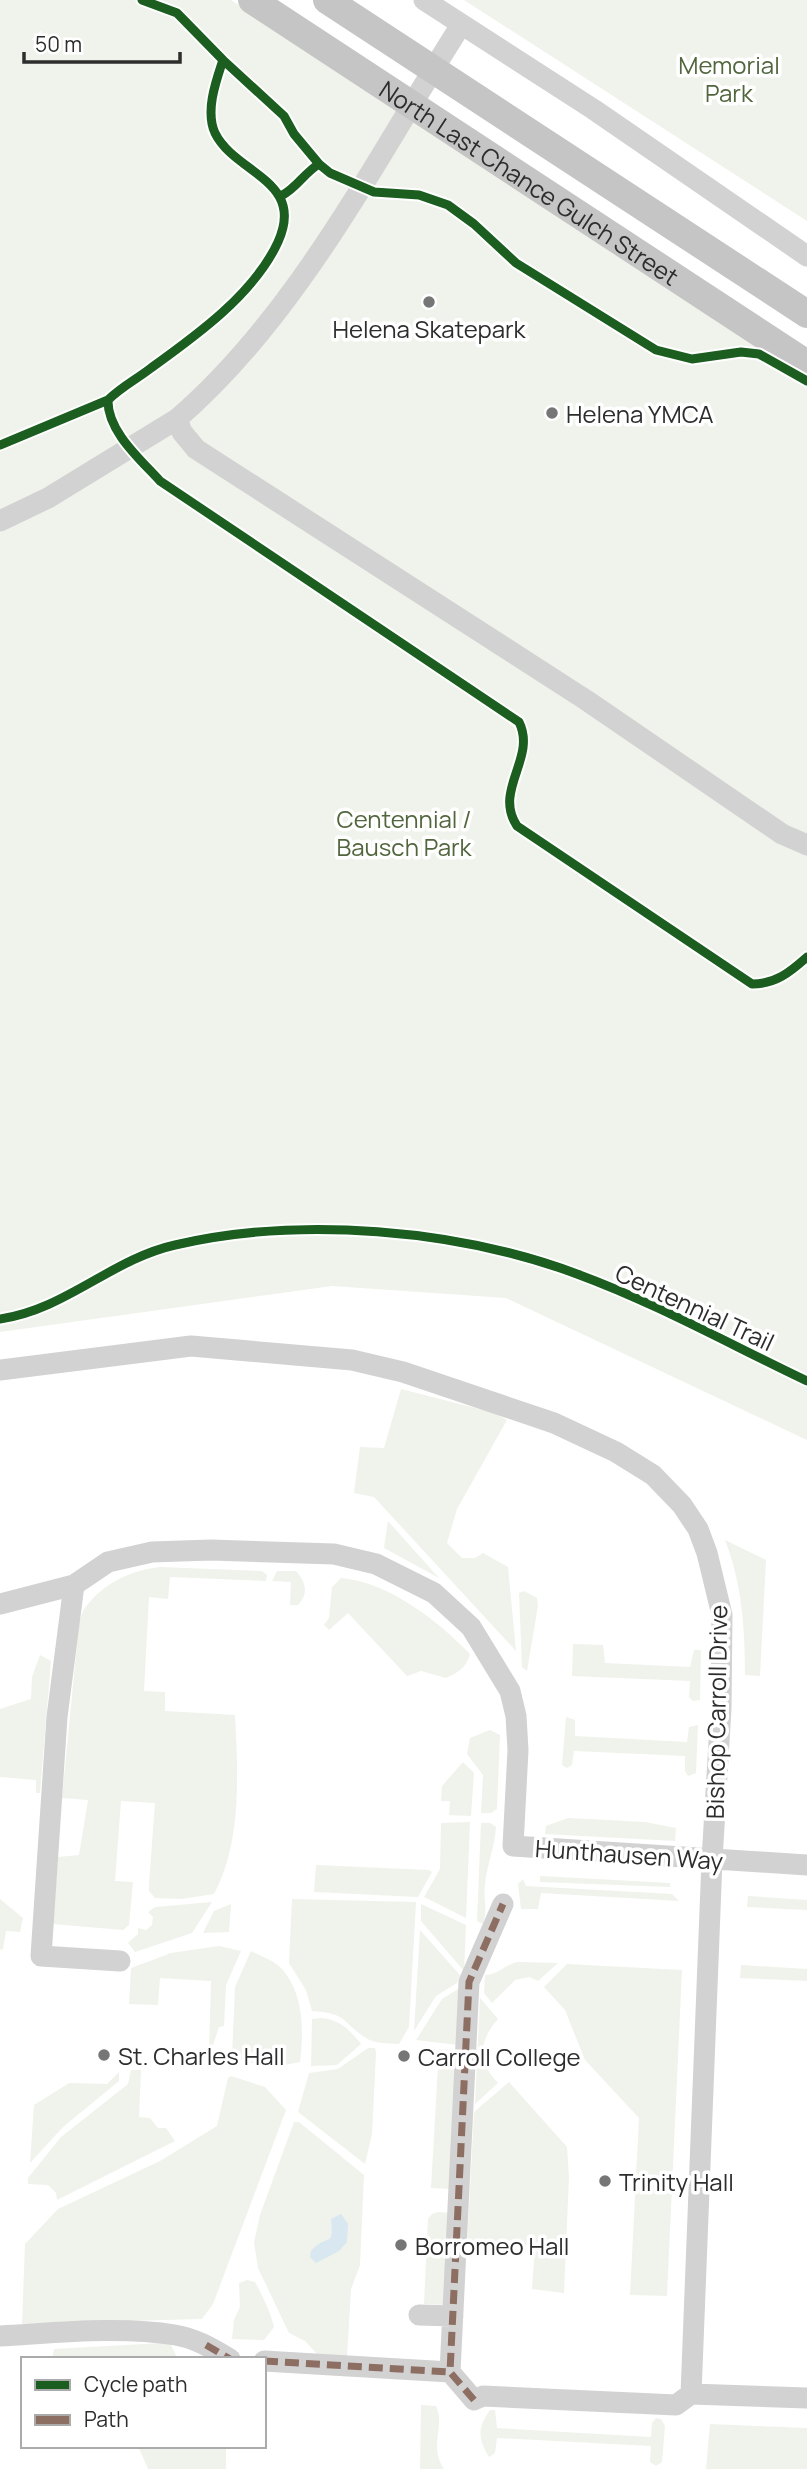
<svg xmlns="http://www.w3.org/2000/svg" width="807" height="2469" viewBox="0 0 807 2469" font-family="Manrope,sans-serif">
<style>
.green{fill:#f0f3eb}
.water{fill:#d8e7f0}
.lines{fill:none;stroke-linecap:round;stroke-linejoin:round}
.minor{stroke:#d2d2d2;stroke-width:21}
.major{stroke:#c5c5c5;stroke-width:28}
.quiet{stroke:#8d6e63;stroke-width:7;stroke-dasharray:14 7;stroke-linecap:butt}
.cycleway-casing{stroke:#fff;stroke-width:13}
.cycleway{stroke:#1b5e20;stroke-width:9}
.poi-dot{fill:#767676;stroke:#fff;stroke-width:2.5}
.labels{text-anchor:middle;dominant-baseline:central;stroke-width:7;stroke-linejoin:round;paint-order:stroke}
.park-label{font-size:24px;fill:#52663d;stroke:#fff}
.street-label{font-size:24px;fill:#2d2d2d;stroke:#fff}
.poi-label{font-size:24px;fill:#2d2d2d;stroke:#fff;text-anchor:start}
</style>
<rect width="100%" height="100%" fill="#fff"/>
<path class="green" d="M0 0H231L807 378V1440L506 1298 332 1286 0 1332Z
M464 0H807V221Z
M401 1389 495 1413 507 1420 457 1509 447 1543 462 1558H475L483 1553 508 1567 516 1651 374 1497 354 1493 360 1447 384 1448Z
M388 1521 439 1578 384 1548Z
M725 1540 766 1560 760 1676 745 1675C745 1628 742 1584 725 1540Z
M160 1567 262 1571 267 1575 266 1581 170 1577 168 1599 149 1597 144 1691 165 1692V1711L235 1715C238 1773 242 1842 214 1894L181 1899 155 1898 149 1891V1884L155 1803 121 1801 115 1881 133 1882 129 1925 123 1930 53 1924 58 1857 79 1855 88 1800 62 1798 78 1634C79 1626 80 1614 85 1608 103 1583 132 1570 160 1567Z
M277 1571H296C306 1582 309 1594 298 1605H290L291 1582 272 1581Z
M341 1578C389 1582 438 1621 470 1654 466 1668 459 1672 446 1678L421 1671 407 1676 348 1613 329 1630 324 1625 329 1618 332 1587Z
M524 1591 537 1598 538 1606 527 1671 522 1667 519 1593Z
M573 1644 603 1645 605 1663 690 1667 694 1650H701L700 1700 693 1701 689 1697 690 1681 572 1676Z
M40 1655 51 1661 40 1793H36V1780L0 1777V1709L31 1699 32 1677Z
M566 1717 575 1720V1736L687 1742 689 1727 698 1725 696 1773 688 1776 685 1771V1756L574 1751 572 1765 567 1768 562 1765Z
M490 1730 500 1735 497 1809 491 1813H481L483 1775 467 1754 470 1738Z
M463 1762 474 1773 471 1816 449 1815 450 1801H441L442 1786Z
M568 1818 645 1822 676 1828 675 1841 545 1834 546 1826Z
M470 1822 466 1918 424 1897 440 1869 441 1823Z
M481 1823H490L496 1827C495 1847 487 1864 485 1884 483 1898 488 1910 483 1924L477 1921Z
M316 1865 429 1870 432 1872 418 1897 314 1892Z
M540 1876 670 1883V1887L540 1882Z
M523 1879 526 1886 672 1894 679 1901 541 1893 538 1909H521L518 1884Z
M748 1896 807 1900V1910L747 1907Z
M0 1899 23 1918 20 1932 6 1931 3 1949 0 1950Z
M292 1899 416 1902 409 2027 399 2044C389 2043 375 2044 366 2038 341 2022 348 2013 312 2011L306 1990 289 1963Z
M212 1902 192 1933 135 1952 128 1943 138 1934V1928L146 1930 152 1925 153 1917 148 1912 155 1907Z
M231 1904 229 1932 203 1933 214 1911Z
M421 1904 466 1925 464 1971 421 1921Z
M420 1930 460 1975 457 1983 436 1996 414 2031Z
M219 1946 241 1951 226 1985 224 2026 219 2027 213 2045 215 2054 209 2053 211 1981 160 1978 158 2005 129 2004 131 1968 171 1953Z
M251 1951C260 1956 273 1960 280 1967 304 1991 304 2032 300 2062L270 2068 232 2057 235 1987Z
M518 1962 558 1963 538 1981 529 1977 515 1980 492 2003 484 1993 485 1975C499 1975 505 1964 518 1962Z
M567 1964 682 1970 667 2296 630 2295 639 2118 585 2060 565 2010 544 1987Z
M741 1965 807 1969V1981L740 1978Z
M458 1989V2045L416 2040 442 1999Z
M480 1998 498 2019C479 2040 477 2062 498 2083L475 2104Z
M322 2018C340 2020 350 2030 361 2044L337 2065 311 2066 312 2019Z
M368 2048H375L376 2053 372 2134 365 2164 298 2112 309 2073 338 2069Z
M439 2049 458 2050 451 2189 431 2188Z
M131 2070H141L139 2117 150 2118 158 2128H166L175 2141 57 2200 56 2193 48 2185 28 2184V2178L61 2137 128 2084Z
M119 2072V2081L63 2127 30 2163 34 2105 69 2083 107 2084Z
M231 2076 265 2087 286 2110 213 2304 202 2319 22 2324 25 2244 58 2209 160 2161 217 2126 228 2078Z
M509 2082 567 2147 569 2177 564 2293 532 2289 535 2246 503 2243 467 2247 474 2112Z
M294 2122H299L364 2175 360 2265 351 2289 347 2358 320 2357 305 2341 289 2333 258 2268 254 2242 260 2215Z
M438 2212 450 2213 445 2305 424 2304 428 2219 432 2214Z
M247 2280 255 2282C262 2295 271 2313 274 2327L264 2340 232 2339 234 2320 240 2307 239 2283Z
M162 2343 171 2345 178 2359H52L54 2349Z
M421 2405 436 2406C446 2426 428 2445 444 2469H420Z
M495 2410 497 2428 651 2437 652 2423 656 2418 661 2419 665 2426 662 2462 656 2466 650 2462 651 2446 497 2438 495 2453 489 2457C478 2439 477 2428 490 2410Z
M710 2424 807 2428V2469H706Z
M138 2446H226V2469H148Z"/>
<path class="water" d="M341 2214 348 2224 347 2242 339 2251 316 2263 310 2257 311 2251C328 2232 334 2250 331 2219Z"/>
<g class="lines">
<path class="minor" d="M424 0 593 109 807 256
M461 25C376 158 298 315 177 419L182 432 196 449 586 700 782 834 807 845
M0 521 48 498 177 419
M0 1370 191 1346 352 1360 403 1372 554 1423 616 1452 653 1475 682 1505 698 1529 707 1553 722 1615 721 1708 712 1860 691 2394
M74 1585 57 1717 41 1956 120 1961
M0 1604 74 1585 108 1562 152 1552 211 1550 334 1554 376 1564 434 1593 471 1627 510 1691 516 1716 518 1750 513 1846 807 1865
M503 1904 469 1982 450 2372 474 2400 483 2396 676 2405 691 2394
M419 2315 453 2316
M0 2336C56 2333 119 2326 175 2335 195 2338 213 2349 230 2359
M264 2361 450 2372
M691 2394 807 2398"/>
<g class="major">
<path id="s1" d="M252 0 807 364"/>
<path d="M327 0 807 314"/>
</g>
<path class="quiet" d="M206 2345 230 2359
M264 2361 450 2372
M474 2400 450 2372 469 1982 503 1904"/>
<g class="cycleway-casing">
<path id="cycleway" d="M142 0 177 13 223 60C216 81 205 111 215 133 235 174 306 180 278 242 254 294 197 335 151 368 137 379 121 387 108 400 107 431 141 460 160 481L519 722C537 758 493 790 517 826L752 984C776 984 790 972 807 957
M223 60 284 116 294 134 319 164C304 173 297 188 281 196
M319 164 330 173 374 192 419 195 448 205 474 224 516 263 656 350 692 359 741 352 759 354 807 381
M0 445 108 400
M0 1319C65 1310 112 1259 175 1245 299 1216 457 1229 577 1274 656 1303 731 1345 807 1381"/>
</g>
<use href="#cycleway" class="cycleway"/>
</g>
<g class="poi-dot">
<circle cx="429" cy="302" r="7"/>
<circle cx="552" cy="413" r="7"/>
<circle cx="104" cy="2055" r="7"/>
<circle cx="404" cy="2056" r="7"/>
<circle cx="605" cy="2181" r="7"/>
<circle cx="401" cy="2245" r="7"/>
</g>
<g class="labels">
<g class="park-label">
<text x="729" y="64">Memorial<tspan x="729" dy="28">Park</tspan></text>
<text x="404" y="818">Centennial /<tspan x="404" dy="28">Bausch Park</tspan></text>
</g>
<g class="street-label">
<text stroke="none"><textPath href="#s1" startOffset="332">North Last Chance Gulch Street</textPath></text>
<text transform="translate(695 1307) rotate(25)">Centennial Trail</text>
<text transform="translate(716 1712) rotate(-89)">Bishop Carroll Drive</text>
<text transform="translate(629 1854) rotate(4)">Hunthausen Way</text>
</g>
<g class="poi-label">
<text x="429" y="328" text-anchor="middle">Helena Skatepark</text>
<text x="566" y="413">Helena YMCA</text>
<text x="118" y="2055">St. Charles Hall</text>
<text x="418" y="2056">Carroll College</text>
<text x="619" y="2181">Trinity Hall</text>
<text x="415" y="2245">Borromeo Hall</text>
</g>
</g>
<rect x="21" y="2357" width="245" height="91" fill="#ffffff" stroke="#ababab" stroke-width="2"/>
<rect x="35" y="2380" width="35" height="10" fill="#1b5e20" stroke="#ababab" stroke-width="2"/>
<text x="84" y="2392" font-size="21" fill="#2d2d2d">Cycle path</text>
<rect x="35" y="2415" width="35" height="10" fill="#8d6e63" stroke="#ababab" stroke-width="2"/>
<text x="84" y="2427" font-size="21" fill="#2d2d2d">Path</text>
<path d="M24 52v10h156v-10" fill="none" stroke="#2d2d2d" stroke-width="3.5"/>
<text x="35" y="52" font-size="21" fill="#2d2d2d" stroke="#ffffff" stroke-width="5" paint-order="stroke">50 m</text>
</svg>
